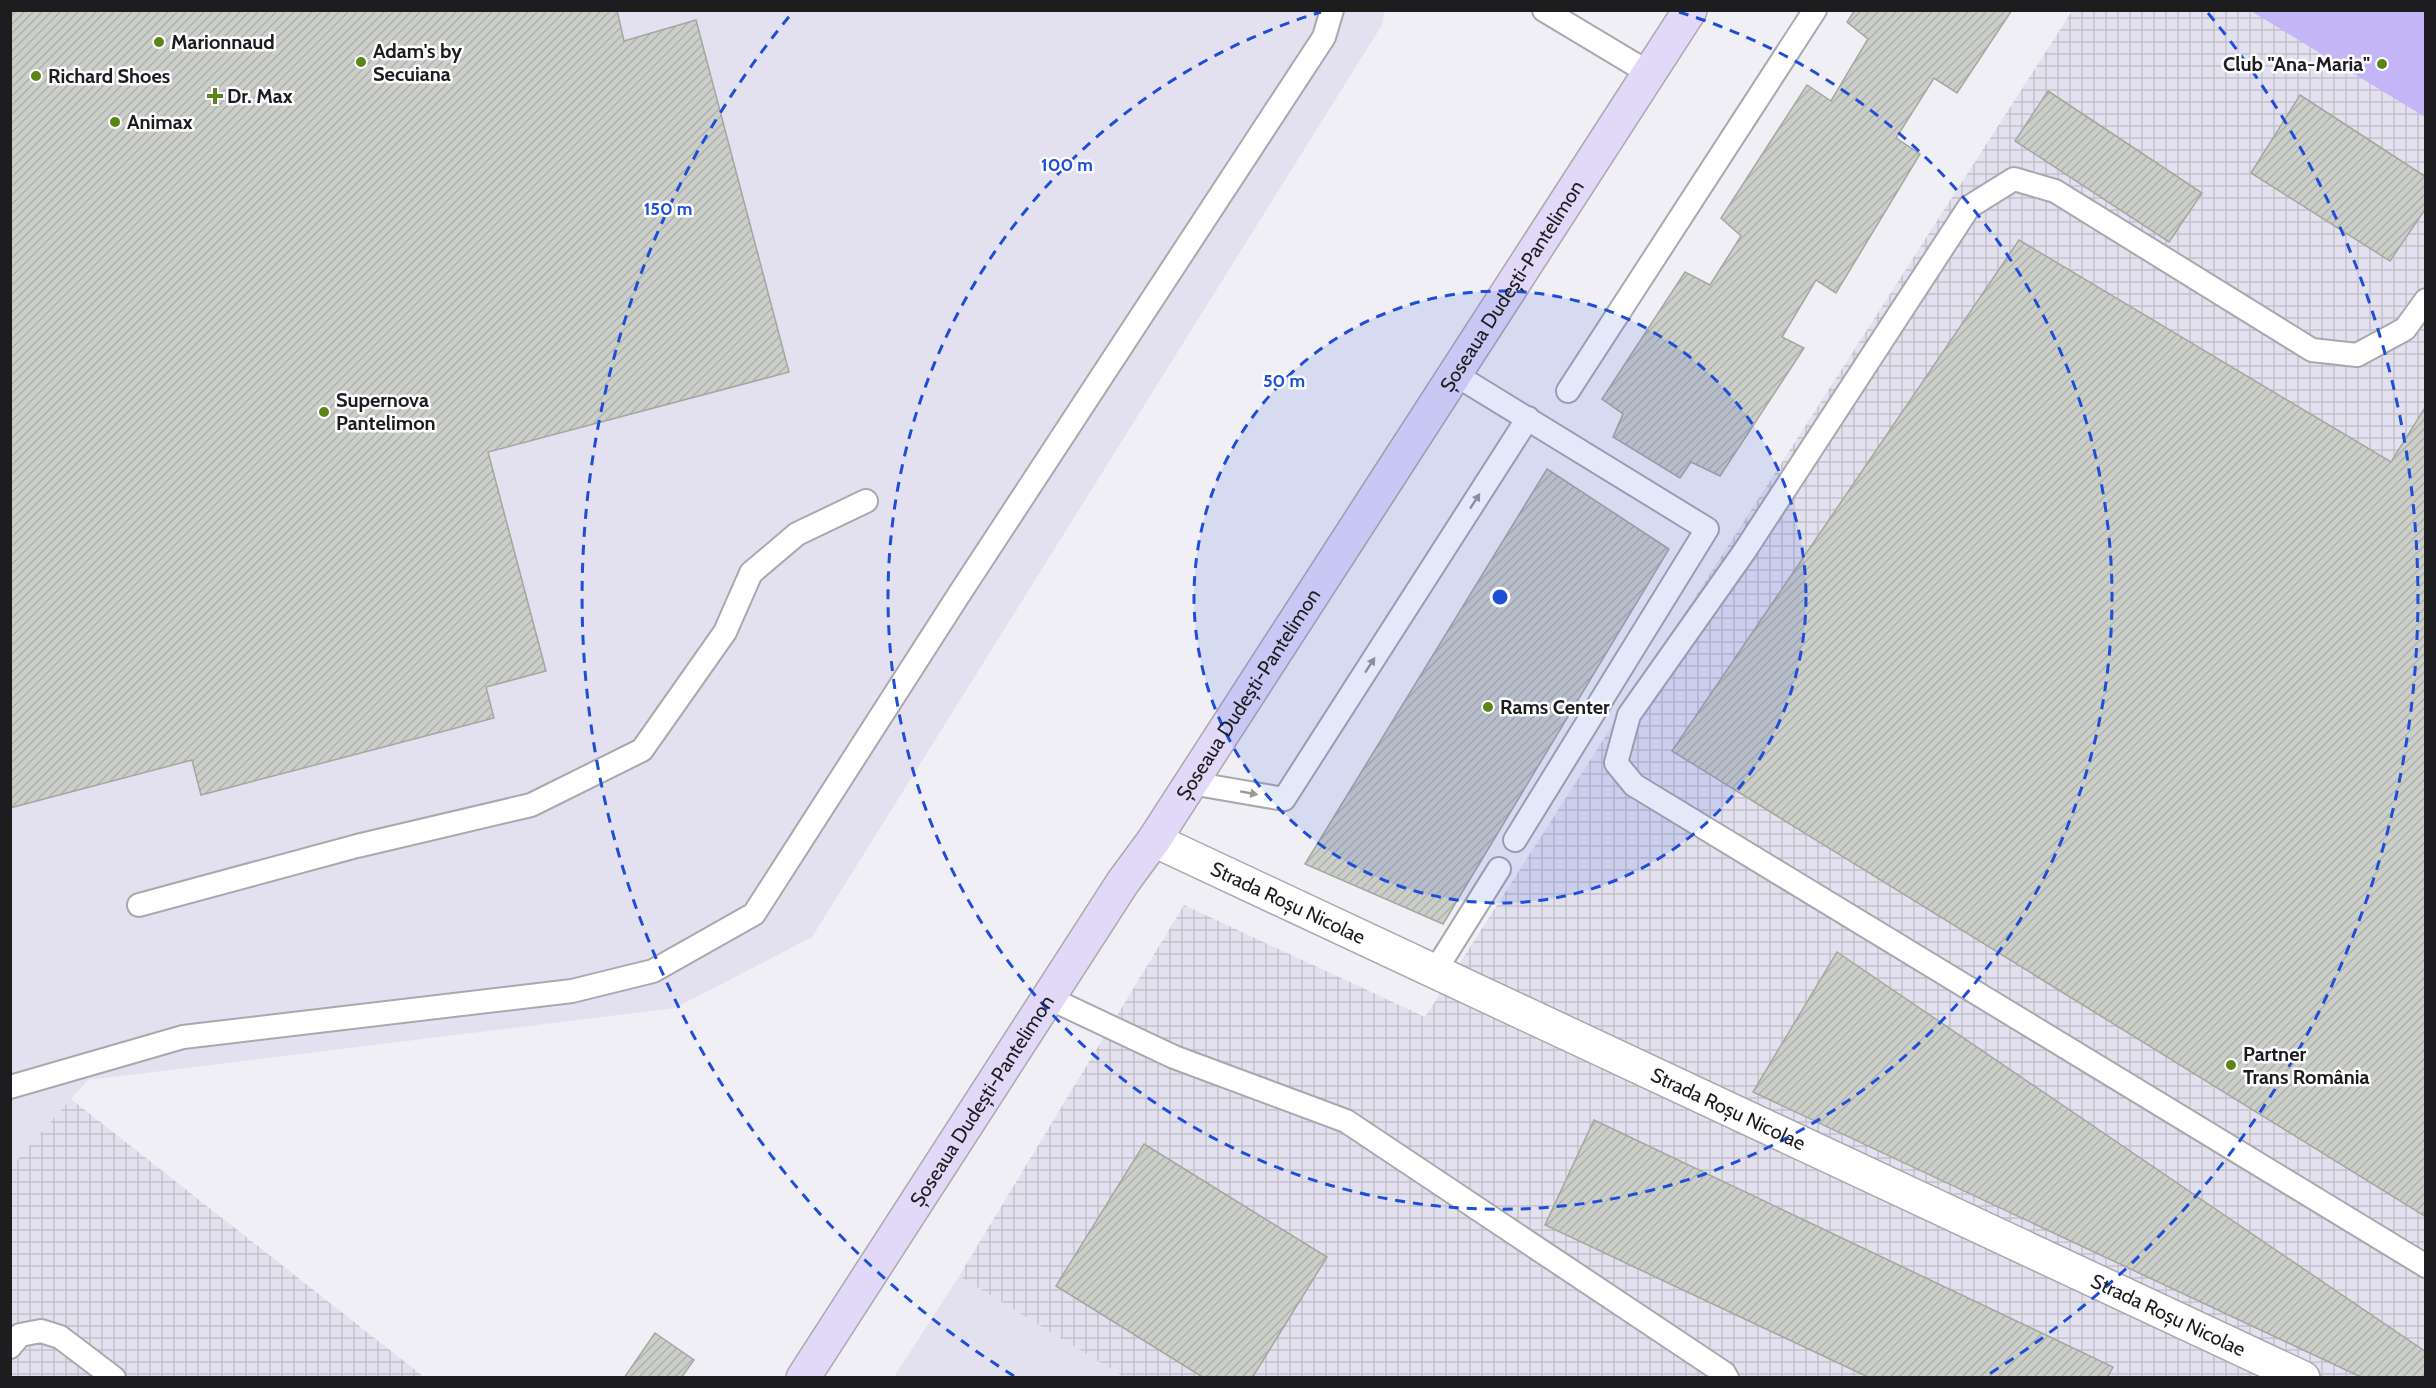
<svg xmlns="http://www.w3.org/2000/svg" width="2436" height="1388" viewBox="0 0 2436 1388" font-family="Cabin,sans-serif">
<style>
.built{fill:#e3e1ef}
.industrial{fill:url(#industrial-grid)}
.pitch{fill:#c3b5f6}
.building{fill:url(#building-hatch);stroke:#a4a7a1;stroke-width:1.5}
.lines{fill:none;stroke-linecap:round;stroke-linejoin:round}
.lane-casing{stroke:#a9a8af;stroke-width:26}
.street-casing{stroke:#a9a8af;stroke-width:36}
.secondary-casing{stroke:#a9a8af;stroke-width:36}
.lane{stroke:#fff;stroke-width:22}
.street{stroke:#fff;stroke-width:33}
.secondary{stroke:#e1d9f7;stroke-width:33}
.oneway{fill:#99999a}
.ring{fill:none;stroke:#1d4ed8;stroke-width:3;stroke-dasharray:10 8}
.poi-dot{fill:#598616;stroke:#fefdff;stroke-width:2}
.labels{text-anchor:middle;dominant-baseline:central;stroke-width:5;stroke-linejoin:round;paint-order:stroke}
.poi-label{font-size:20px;font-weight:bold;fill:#1d1d1f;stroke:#fefdff;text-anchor:start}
.street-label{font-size:20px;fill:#1d1d1f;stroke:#fefdff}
.centre{fill:#1d4ed8;stroke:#fefdff;stroke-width:3}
.ring-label{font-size:18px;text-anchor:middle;font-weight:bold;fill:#1d4ed8;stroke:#fefdff;stroke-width:5;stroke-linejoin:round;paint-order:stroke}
</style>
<defs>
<pattern id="industrial-grid" width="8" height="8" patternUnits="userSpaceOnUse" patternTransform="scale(1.5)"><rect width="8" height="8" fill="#e3e1ef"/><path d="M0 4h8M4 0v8" fill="none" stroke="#c2c1cc"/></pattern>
<pattern id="building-hatch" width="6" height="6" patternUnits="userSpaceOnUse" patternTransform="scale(1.5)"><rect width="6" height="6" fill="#cccfc9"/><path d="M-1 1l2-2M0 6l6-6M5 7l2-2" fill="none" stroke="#afb1ac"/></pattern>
</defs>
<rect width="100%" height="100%" fill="#f0eff6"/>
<path class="built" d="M11 11H1384L1382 25 812 937 675 1008 88 1080 11 1167Z
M959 1276 1124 1377H894Z"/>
<path class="industrial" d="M2072 11H2425V1377H1124L959 1276 1184 905 1425 1017Z
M71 1099 424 1377 11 1378V1167Z"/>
<path class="pitch" d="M2251 11H2425V117Z"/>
<path class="building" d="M10 10H617L624 41 696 20 789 372 488 452 546 671 486 687 494 718 201 795 192 760 10 808Z
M1855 10H2012L1957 93 1934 78 1896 138 1920 154 1836 293 1816 280 1782 337 1804 348 1720 476 1691 462 1680 478 1613 437 1623 414 1602 399 1685 272 1710 285 1741 236 1721 218 1807 85 1831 101 1868 39 1847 22Z
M2048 91 2202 193 2169 242 2015 141Z
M2300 95 2426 177V208L2390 261 2251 173Z
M2019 240 2391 462 2426 406V1217L1672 751Z
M1547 469 1669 549 1443 924 1305 864Z
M1837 952 2426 1352V1378H2363L1753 1092Z
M1594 1120 2113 1367 2107 1378H1870L1545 1225Z
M1144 1144 1327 1257 1252 1378H1204L1056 1286Z
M655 1333 694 1360 681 1378H624Z"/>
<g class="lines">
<g class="lane-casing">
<path id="lane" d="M1544 10 1649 73
M2426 300 2405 329 2357 355 2312 350 2055 191 2014 179 1969 207 1744 552 1629 715 1616 763 1634 785 2426 1266
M1456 375 1707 529 1515 840
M1568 391 1815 10
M1191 783 1284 799 1528 418
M139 905 357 846 531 805 642 750 725 632 751 573 797 534 866 501
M1435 971 1499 869
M1049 998 1174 1057 1346 1121 1724 1373 1727 1378
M10 1087 183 1037 572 991 653 971 754 914 958 596 1324 37 1332 10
M10 1347 20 1335 41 1331 60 1337 114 1378"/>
</g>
<g class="street-casing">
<g id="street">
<path id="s1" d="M1154 840 2303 1378"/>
</g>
</g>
<g class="secondary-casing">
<g id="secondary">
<path id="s2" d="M803 1378 1123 882 1154 840 1690 10"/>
</g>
</g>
<use href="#lane" class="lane"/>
<use href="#street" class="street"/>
<use href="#secondary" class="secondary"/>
</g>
<defs><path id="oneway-solid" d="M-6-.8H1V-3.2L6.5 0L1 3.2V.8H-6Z" transform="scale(1.5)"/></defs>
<g class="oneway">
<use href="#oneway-solid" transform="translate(1475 501) rotate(-57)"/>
<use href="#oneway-solid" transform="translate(1370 665) rotate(-57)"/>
<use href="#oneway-solid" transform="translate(1249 793) rotate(10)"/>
</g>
<circle cx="1500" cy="597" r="306" fill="#1d4ed8" fill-opacity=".12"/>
<g class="ring">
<circle cx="1500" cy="597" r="306"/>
<path d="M1679 12A612 612 0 1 1 1321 12"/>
<path d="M1014 1376A918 918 0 0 1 792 13M2208 13A918 918 0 0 1 1986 1376"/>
</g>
<g class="poi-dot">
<circle cx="159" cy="42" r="6"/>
<circle cx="361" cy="62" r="6"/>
<circle cx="2382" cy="64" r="6"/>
<circle cx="36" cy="76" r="6"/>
<path d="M212 87h6v6h6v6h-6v6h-6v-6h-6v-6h6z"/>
<circle cx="115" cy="122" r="6"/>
<circle cx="324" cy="412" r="6"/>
<circle cx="1488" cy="707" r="6"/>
<circle cx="2231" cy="1065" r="6"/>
</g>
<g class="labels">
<g class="poi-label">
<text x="171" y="42">Marionnaud</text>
<text x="373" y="51">Adam's by<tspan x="373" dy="23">Secuiana</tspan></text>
<text x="2370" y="64" text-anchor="end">Club "Ana-Maria"</text>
<text x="48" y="76">Richard Shoes</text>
<text x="227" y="96">Dr. Max</text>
<text x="127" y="122">Animax</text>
<text x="336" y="400">Supernova<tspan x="336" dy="23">Pantelimon</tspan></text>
<text x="1500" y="707">Rams Center</text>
<text x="2243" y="1054">Partner<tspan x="2243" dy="23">Trans România</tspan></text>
</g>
<g class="street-label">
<text stroke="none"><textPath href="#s2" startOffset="1302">Șoseaua Dudești-Pantelimon</textPath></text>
<text stroke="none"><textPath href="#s2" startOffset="816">Șoseaua Dudești-Pantelimon</textPath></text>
<text stroke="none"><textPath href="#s1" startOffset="148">Strada Roșu Nicolae</textPath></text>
<text stroke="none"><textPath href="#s2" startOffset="330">Șoseaua Dudești-Pantelimon</textPath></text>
<text stroke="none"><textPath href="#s1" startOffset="634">Strada Roșu Nicolae</textPath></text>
<text stroke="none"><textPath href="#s1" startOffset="1120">Strada Roșu Nicolae</textPath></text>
</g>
</g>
<circle cx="1500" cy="597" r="9" class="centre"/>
<g class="ring-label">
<text x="1067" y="171">100 m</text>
<text x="668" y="215">150 m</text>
<text x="1284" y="387">50 m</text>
</g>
<rect width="2436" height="1388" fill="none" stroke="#1d1d1f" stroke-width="24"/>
</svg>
